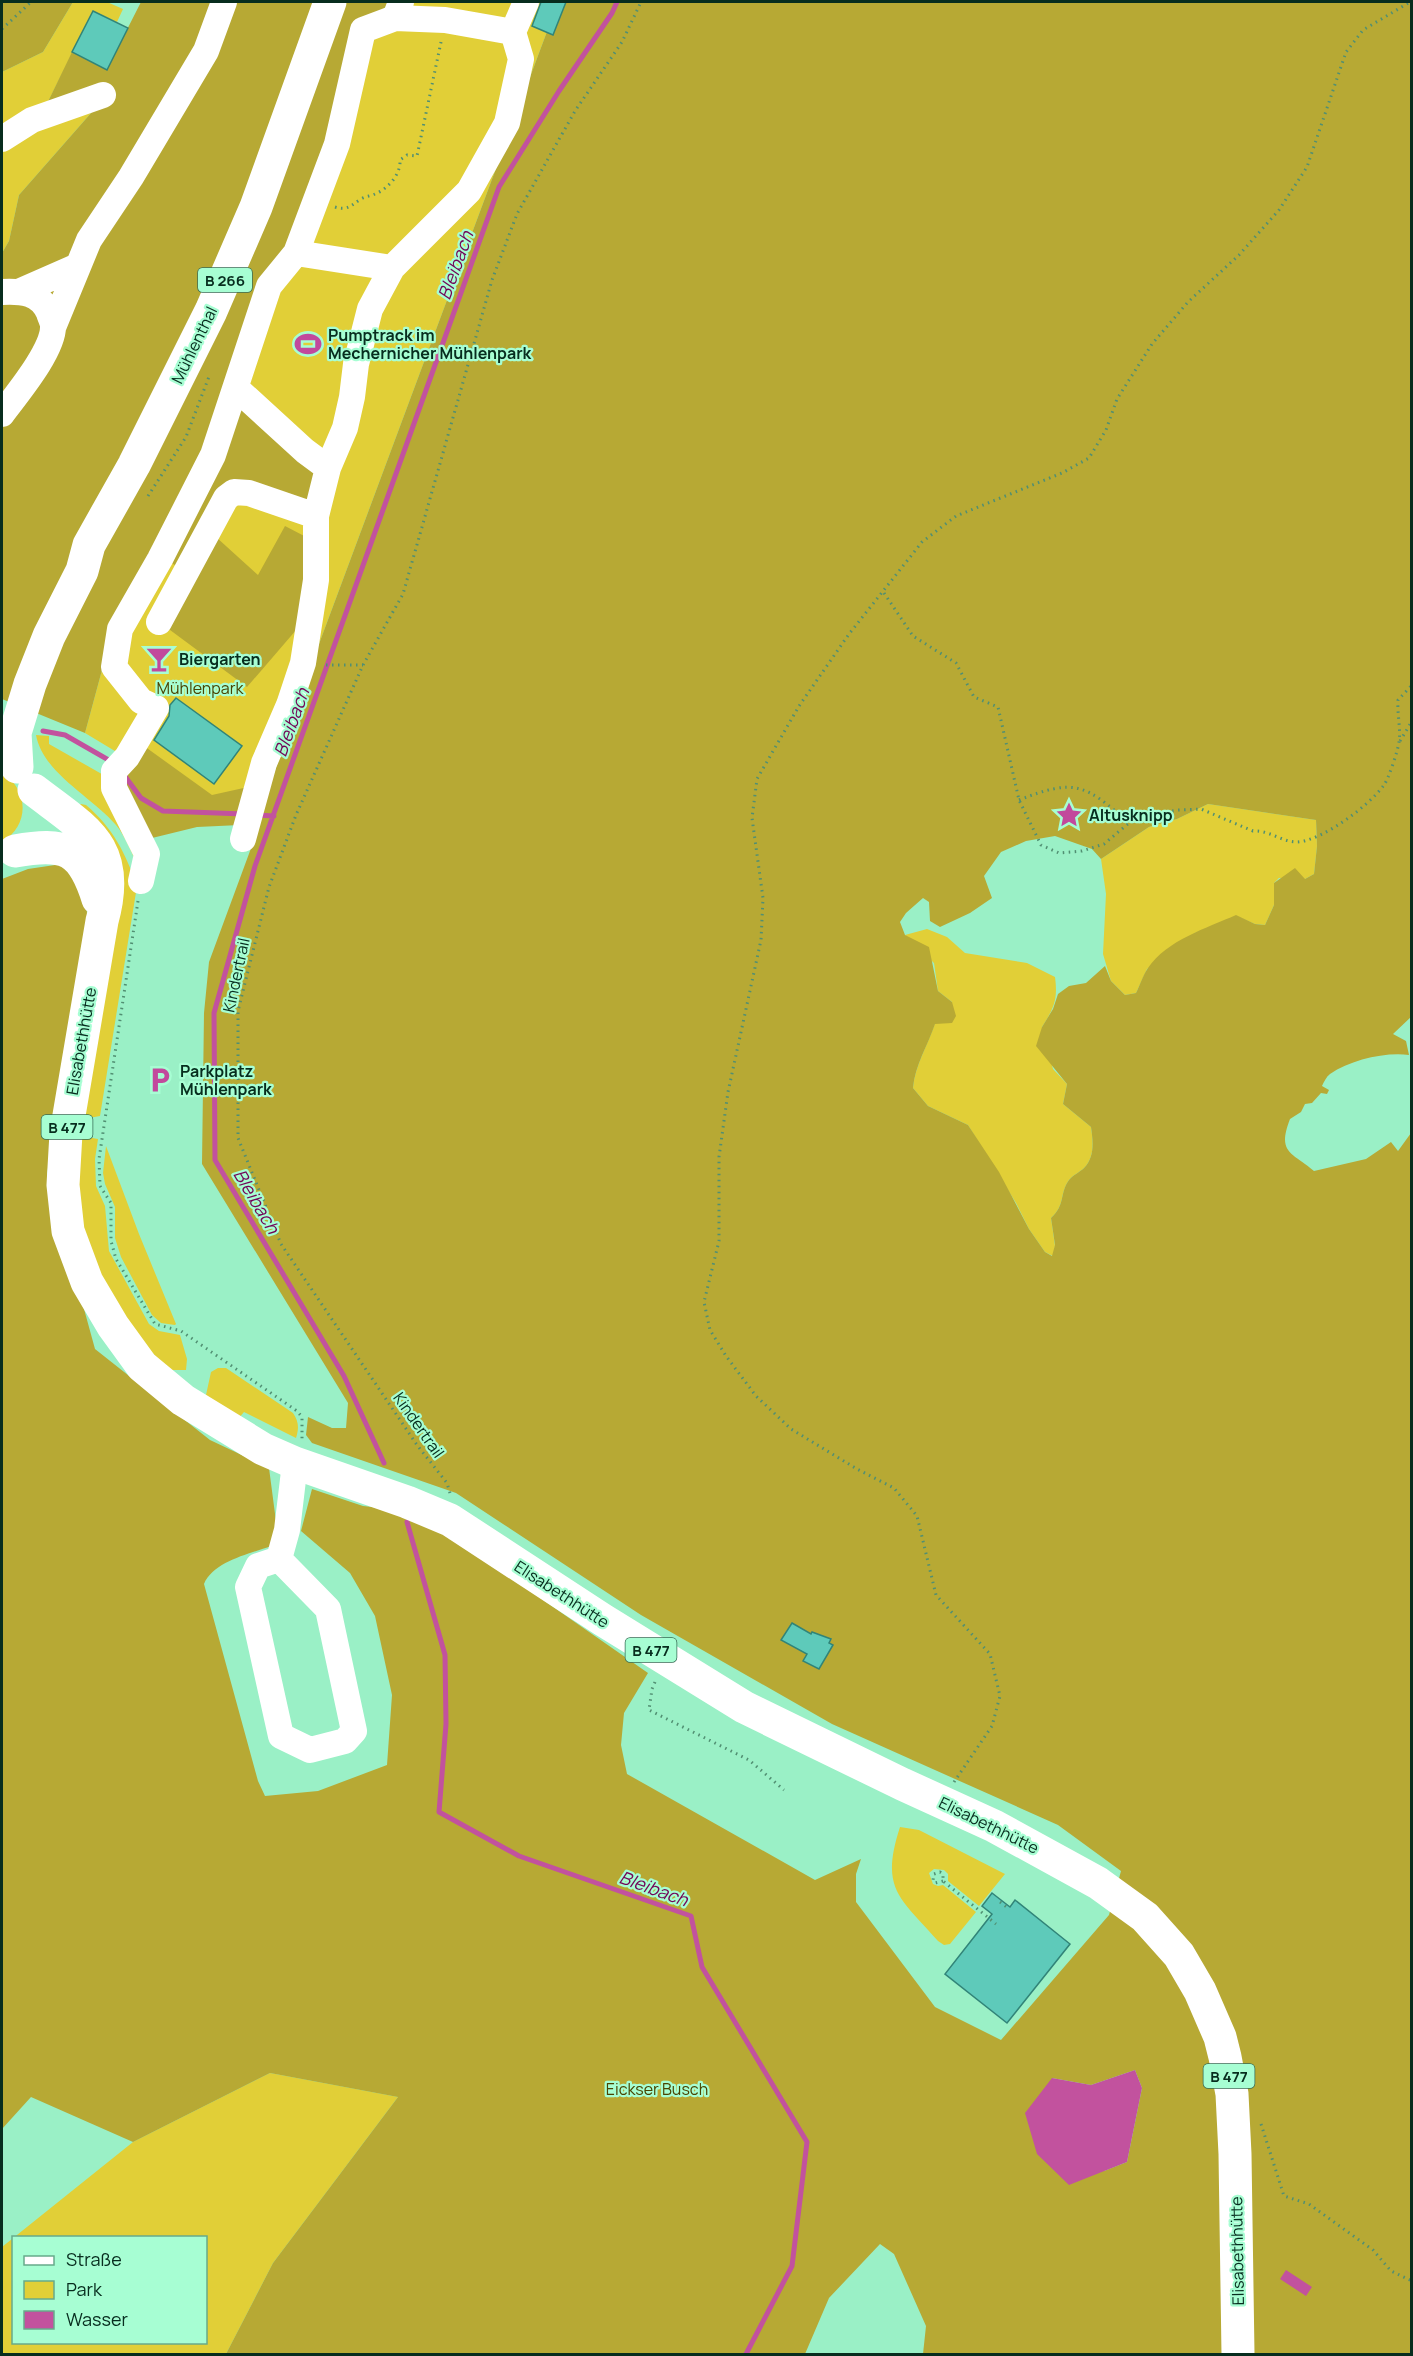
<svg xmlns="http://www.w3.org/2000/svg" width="1413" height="2356" viewBox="0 0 1413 2356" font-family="Manrope,sans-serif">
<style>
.green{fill:#e1cf37;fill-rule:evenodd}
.forest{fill:#b7a934;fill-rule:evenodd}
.water{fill:#c2529e}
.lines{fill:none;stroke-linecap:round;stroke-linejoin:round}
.stream{stroke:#c2529e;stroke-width:5}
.building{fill:#5ecaba;stroke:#318478;stroke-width:1.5}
.path{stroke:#518f72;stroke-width:3;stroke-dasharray:1.5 4.5;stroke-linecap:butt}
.minor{stroke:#fff;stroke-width:26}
.major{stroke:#fff;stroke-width:33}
.labels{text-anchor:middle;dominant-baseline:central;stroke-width:4.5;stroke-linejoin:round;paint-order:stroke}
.shield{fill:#a7fed3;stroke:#376c54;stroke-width:1.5}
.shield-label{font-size:15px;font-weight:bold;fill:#072d1e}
.poi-label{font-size:16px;font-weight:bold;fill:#072d1e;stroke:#a7fed3;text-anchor:start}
.street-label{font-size:16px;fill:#072d1e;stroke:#a7fed3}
.park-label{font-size:16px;fill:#4a4301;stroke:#a7fed3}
.water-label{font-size:18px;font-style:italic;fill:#720457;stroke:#a7fed3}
</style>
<rect width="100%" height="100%" fill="#9af0c6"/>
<path class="green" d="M73 2H107L123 9 117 22 93 11 43 112 2 135V72L43 52Z
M390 2H558L316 652 253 801 183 792 85 733 102 670 247 389 358 36Z
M106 96 19 195 9 241 2 253V145Z
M36 735 49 736V744L107 777 140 871C133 856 126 837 116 825 92 797 43 773 36 735Z
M2 773C29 789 30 826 2 842Z
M81 804 86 805C113 828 125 852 137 886L100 1116 89 1118 87 1137 98 1139 95 1159 96 1186 105 1206 109 1251 149 1324 159 1331 180 1335 187 1359 186 1370H168L127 1325 87 1251 74 1170 118 897 78 806Z
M1208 804 1316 820 1317 846 1314 874 1305 879 1279 878 1274 883V905L1265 925 1255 924 1236 916 1195 933 1147 969 1136 993 1125 995 1111 981 1103 954 1106 894 1101 859 1149 827 1177 819Z
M927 929 947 937 965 953 1027 963 1055 977C1058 1000 1054 1008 1042 1027L1053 1069 1067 1084 1063 1104 1091 1127C1093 1141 1095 1157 1084 1168 1080 1172 1073 1175 1069 1180 1059 1194 1066 1204 1051 1218L1055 1246 1053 1256 1045 1252 1029 1229 1016 1203 968 1125 928 1106 913 1088C915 1065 928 1045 935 1023H952V1002L938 991 934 963 905 935Z
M106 1146 139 1234 176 1324 175 1325 161 1323 152 1315 121 1257 115 1238V1207L105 1184 103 1173Z
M218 1368H226L293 1413C299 1422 299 1428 296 1438L244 1412 238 1419 206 1395 211 1372Z
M900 1827 919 1830 1005 1874 979 1906 948 1881V1874L944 1870 934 1869 929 1873 933 1884 938 1886 943 1885 976 1912 950 1944 944 1945 938 1941C899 1897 880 1889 900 1827Z
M270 2073 398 2097 273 2263 226 2354H2V2247L133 2142ZM14 2238H206V2342H14Z"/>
<path class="forest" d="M2 2H73L43 52 2 72Z
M141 2H390L358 36 247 389 318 473 309 501 234 485 205 527 258 575 285 526 310 539 303 622 247 687 166 627 179 568 153 550 102 670 85 733 2 699V253L9 241 19 195 106 96 43 112 72 52 107 69Z
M558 2H1411L1412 1016 1393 1034 1406 1041 1409 1055C1384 1052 1351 1060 1330 1074 1326 1077 1324 1082 1322 1086L1329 1090 1327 1094 1321 1093 1312 1103 1305 1104 1301 1112 1290 1119C1277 1153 1291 1152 1314 1171L1366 1159 1391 1142 1398 1151 1411 1133V2354H923L926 2326 894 2254 880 2244 829 2298 805 2354H226L273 2263 398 2097 270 2073 133 2142 31 2097 2 2129V879L28 869 55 865 59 858 86 895 88 934 47 1174 95 1349 210 1440 269 1468 277 1529 271 1546C250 1554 214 1561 204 1584L258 1781 265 1796 318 1791 387 1765 392 1695 375 1616 350 1573 301 1531 312 1489 363 1506 390 1509 441 1529 648 1673 624 1713 621 1745 627 1774 815 1880 861 1859 856 1874V1902L935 2007 1001 2040 1109 1915 1121 1871 1058 1825 832 1724 641 1615 456 1493 312 1443 306 1435 308 1417 332 1428H346L348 1403 202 1164 204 1013 209 962 260 824 197 827 148 839 119 775 144 746 212 795 271 782 316 652ZM1208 804 1316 820 1317 846 1314 874 1305 879 1295 868 1274 883V905L1265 925 1255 924 1236 915C1207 928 1167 940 1148 968 1143 975 1140 985 1136 993L1125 995 1111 981 1105 966 1086 983 1069 986 1058 994 1053 1009 1042 1027 1036 1046 1067 1084 1063 1104 1091 1127C1093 1141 1095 1157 1084 1168 1080 1172 1073 1175 1069 1180 1059 1194 1066 1204 1051 1218L1055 1245 1052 1256 1045 1252 1029 1229 999 1172 968 1125 928 1106 913 1088C915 1065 928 1045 935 1024L952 1023 956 1016 952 1002 938 991 929 947 905 935 900 922 906 913 923 898 929 902 930 921 940 927 970 913 992 898 984 876 1001 852 1026 841 1055 836 1092 849 1101 859 1149 827 1177 819ZM1135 2070 1142 2088 1127 2162 1104 2171 1052 2078 1091 2085Z"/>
<path class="water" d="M1135 2070 1142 2088 1127 2162 1069 2185 1037 2154 1025 2113 1052 2078 1091 2085Z
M1286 2270 1312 2287 1306 2296 1280 2279Z"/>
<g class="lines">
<path class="stream" d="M43 731 65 735 112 762
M124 775 141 798 163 811 244 814
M256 815 274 816
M384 1463 344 1376 215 1160 214 1013 255 866 499 187 559 91 612 13 617 2
M407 1522 445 1655 446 1724 439 1812 519 1856 691 1916 702 1967 807 2142 792 2266 746 2354"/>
</g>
<path class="building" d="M541 2H566L553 35 532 26Z
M93 11 128 28 107 70 72 52Z
M176 698 242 746 214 784 154 740 169 716 170 705Z
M792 1623 811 1634 812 1632 831 1639 829 1643 833 1645 819 1669 803 1661 807 1654 781 1640Z
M992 1893 1010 1907 1015 1900 1070 1944 1007 2023 945 1974 992 1914 982 1906Z"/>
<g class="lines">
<path class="path" d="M2 29 31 2
M335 207C348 211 351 205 361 199 366 196 371 196 375 194 388 189 401 174 400 160L407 155 417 156 441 42
M148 496 186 437 210 374
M884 593 913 636 956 663 974 697 998 707 1019 800 1041 845 1059 853 1082 851 1104 844 1129 823 1152 815 1177 810 1201 809 1253 831C1270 830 1281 842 1297 842 1322 841 1370 805 1384 785 1389 778 1398 750 1399 742 1401 729 1397 714 1398 700L1412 685
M326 665H363
M1400 741 1412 721
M1019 800C1075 778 1085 784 1129 823
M138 901 99 1159 100 1186 111 1203V1241L116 1259 155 1324 181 1331 297 1411 302 1417V1439
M450 1493 447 1483 417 1445 281 1244 238 1138V1011L269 887 296 815 363 665 403 594 492 280 517 214 575 111 622 42 641 2
M655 1682 652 1689 649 1710 749 1760 784 1790
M954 1782 992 1726 1000 1696 990 1654 936 1595 917 1516 894 1488 857 1469 791 1429 756 1396 726 1356 710 1330 704 1302 719 1241V1157L728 1092 761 940 763 898 752 818 757 779 799 706 849 634 922 542 956 516 1062 473 1089 458 1106 430 1117 399 1152 344 1188 302 1239 255 1279 210 1307 167 1346 52 1363 30 1410 2
M943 1881 935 1883 933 1880 934 1874 940 1872 943 1874V1881L996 1924
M1000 1902 1008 1908
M1261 2124 1284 2196 1309 2204 1373 2250 1391 2271 1412 2281"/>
<path class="minor" d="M395 18 445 20 513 32
M2 139 32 120 103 95
M296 253 392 268
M21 291 78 266
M2 292C21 291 40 292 49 313 50 317 53 322 53 326 54 350 16 395 2 414
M54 325 89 240 131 177 206 51 224 2
M236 388 305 451 328 468
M159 622 226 498 234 492 249 493 316 516
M243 839 264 763 289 705 303 663 316 580V516L328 468 345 428 352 397 356 364 370 309 392 268 469 191 507 123 521 59 513 32 526 2
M141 881 147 854 114 788V771L127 757 156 708 141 701 114 667 120 629 160 559 213 455 269 286 296 253 337 144 363 30 395 18 401 2
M279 1559 328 1609 354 1731 345 1741 310 1750 281 1736 248 1587 258 1566Z
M279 1559 287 1530 295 1463"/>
<path class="major" d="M17 767 15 733 30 684 49 636 82 571 89 545 134 465 211 311 256 207 330 2
M34 790C86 830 123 846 102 921L66 1133 63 1185 68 1231 87 1282 113 1326 142 1366 183 1400 263 1449 295 1463 407 1502 450 1520 603 1620 744 1707 902 1784 994 1826 1098 1883 1145 1917 1179 1955 1200 1991 1220 2037 1225 2057 1232 2094 1235 2154 1238 2354
M15 851C65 842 82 848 98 899"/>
</g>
<defs>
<g id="stadium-bare" transform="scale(2.07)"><path d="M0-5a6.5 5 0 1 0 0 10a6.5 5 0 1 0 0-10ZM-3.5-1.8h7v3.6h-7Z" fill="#c2499c" stroke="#a7fed3" stroke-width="2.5" paint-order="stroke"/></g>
<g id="bar-bare" transform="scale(2.07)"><path d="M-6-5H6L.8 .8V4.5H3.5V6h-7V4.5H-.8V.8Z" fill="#c2499c" stroke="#a7fed3" stroke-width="2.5" paint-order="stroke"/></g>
<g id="sight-bare" transform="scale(2.07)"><path d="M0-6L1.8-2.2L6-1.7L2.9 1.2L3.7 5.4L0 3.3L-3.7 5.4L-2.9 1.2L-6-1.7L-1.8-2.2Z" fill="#c2499c" stroke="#a7fed3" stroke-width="2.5" paint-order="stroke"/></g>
<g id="parking-bare" transform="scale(2.07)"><path d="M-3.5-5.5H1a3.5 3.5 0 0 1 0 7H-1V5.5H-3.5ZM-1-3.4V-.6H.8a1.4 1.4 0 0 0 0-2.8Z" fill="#c2499c" stroke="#a7fed3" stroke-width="2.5" paint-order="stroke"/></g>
</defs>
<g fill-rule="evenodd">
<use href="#stadium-bare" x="308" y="344"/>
<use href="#bar-bare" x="159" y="659"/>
<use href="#sight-bare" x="1069" y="815"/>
<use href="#parking-bare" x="160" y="1080"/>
</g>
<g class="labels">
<g class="shield">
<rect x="198" y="268" width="54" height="24" rx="4.5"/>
<rect x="41.5" y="1115" width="51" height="24" rx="4.5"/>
<rect x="625.5" y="1638" width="51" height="24" rx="4.5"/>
<rect x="1203.5" y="2064" width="51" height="24" rx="4.5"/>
</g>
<g class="shield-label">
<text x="225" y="280">B 266</text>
<text x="67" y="1127">B 477</text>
<text x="651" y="1650">B 477</text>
<text x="1229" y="2076">B 477</text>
</g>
<g class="poi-label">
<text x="328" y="335">Pumptrack im<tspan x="328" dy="18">Mechernicher Mühlenpark</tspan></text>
<text x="179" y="659">Biergarten</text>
<text x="1089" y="815">Altusknipp</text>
<text x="180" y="1071">Parkplatz<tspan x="180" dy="18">Mühlenpark</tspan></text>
</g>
<g class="street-label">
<text transform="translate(194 345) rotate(-64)">Mühlenthal</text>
<text transform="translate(236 975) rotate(-78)">Kindertrail</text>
<text transform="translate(81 1041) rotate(-80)">Elisabethhütte</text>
<text transform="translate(419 1425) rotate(55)">Kindertrail</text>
<text transform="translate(562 1594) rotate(33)">Elisabethhütte</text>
<text transform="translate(989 1825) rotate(26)">Elisabethhütte</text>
<text transform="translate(1237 2251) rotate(-91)">Elisabethhütte</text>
</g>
<g class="park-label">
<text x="200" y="688">Mühlenpark</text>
<text x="657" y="2089">Eickser Busch</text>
</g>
<g class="water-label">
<text transform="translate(455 265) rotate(-70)">Bleibach</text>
<text transform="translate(291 722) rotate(-70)">Bleibach</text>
<text transform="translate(257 1201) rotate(59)">Bleibach</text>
<text transform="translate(654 1888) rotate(20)">Bleibach</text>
</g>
</g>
<rect width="1413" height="2356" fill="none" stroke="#072d1e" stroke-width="6"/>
<rect x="12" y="2236" width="195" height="108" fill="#a7fed3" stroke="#67aa8b" stroke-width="1.5"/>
<rect x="24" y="2256" width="30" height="9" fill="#ffffff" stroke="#67aa8b" stroke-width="1.5"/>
<text x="66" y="2266" font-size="18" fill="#072d1e">Straße</text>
<rect x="24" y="2281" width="30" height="18" fill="#e1cf37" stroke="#67aa8b" stroke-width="1.5"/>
<text x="66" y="2296" font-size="18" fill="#072d1e">Park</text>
<rect x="24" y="2311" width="30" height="18" fill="#c2529e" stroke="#67aa8b" stroke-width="1.5"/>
<text x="66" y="2326" font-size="18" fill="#072d1e">Wasser</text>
</svg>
